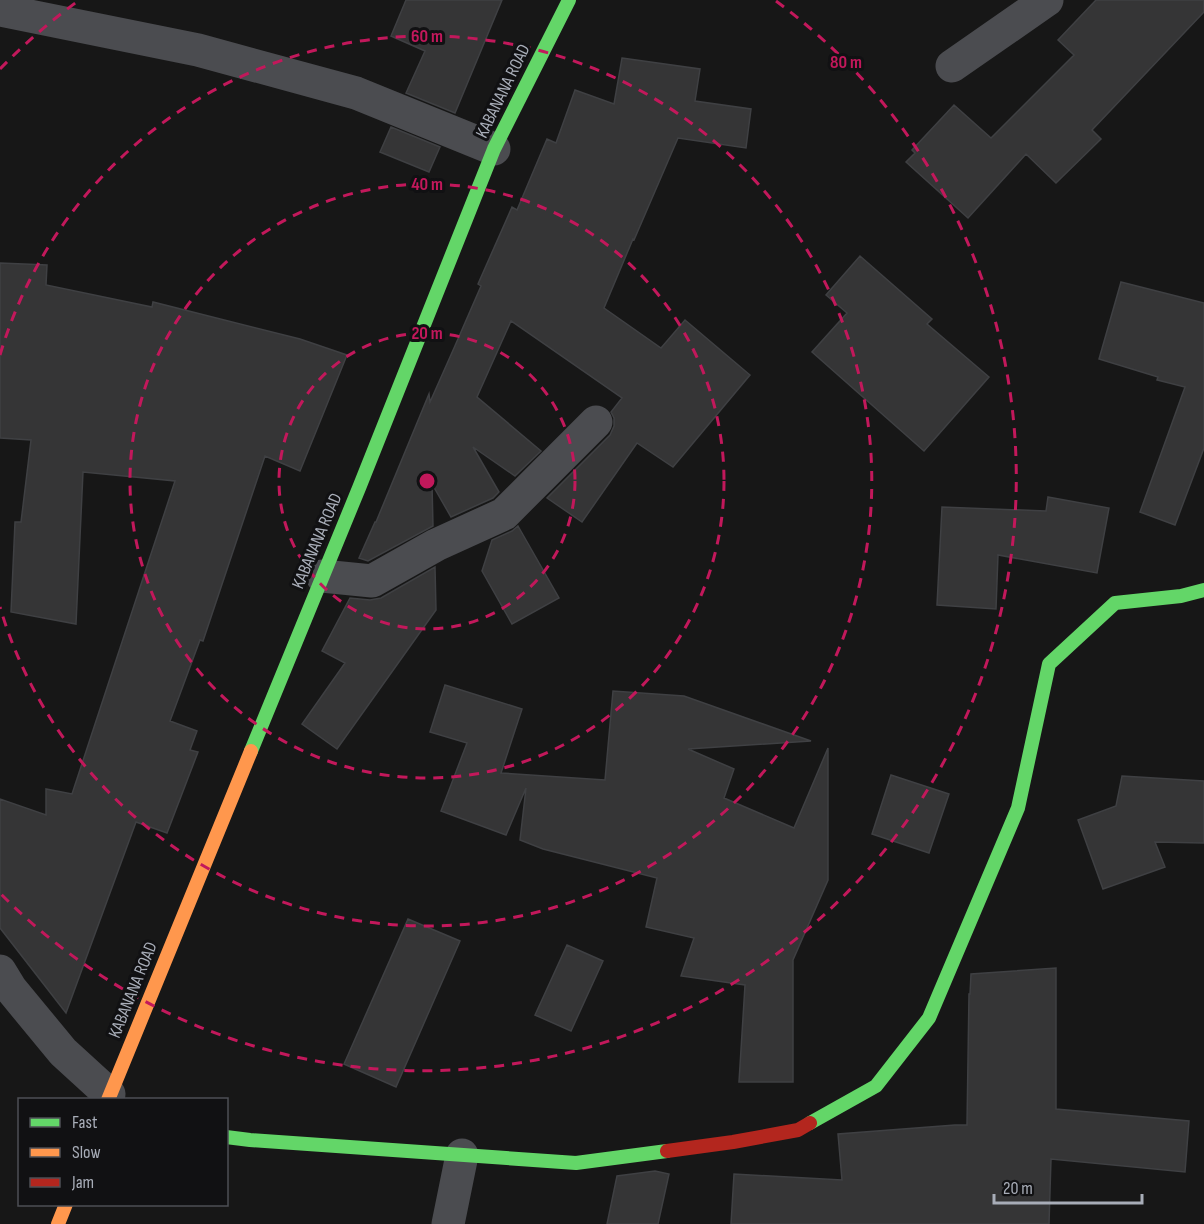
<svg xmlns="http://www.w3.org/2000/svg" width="1204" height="1224" viewBox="0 0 1204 1224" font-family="'Sofia Sans Condensed',sans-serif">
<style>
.building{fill:#353536;stroke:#3f4043;stroke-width:1.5}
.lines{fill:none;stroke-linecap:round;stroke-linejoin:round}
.street{stroke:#4b4c50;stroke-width:33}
.fast{stroke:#63d668;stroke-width:14}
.slow{stroke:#ff974d;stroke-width:14}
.jam{stroke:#b3261e;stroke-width:14}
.ring{fill:none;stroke:#c2185b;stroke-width:3;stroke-dasharray:10 8}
.labels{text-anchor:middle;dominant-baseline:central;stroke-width:6;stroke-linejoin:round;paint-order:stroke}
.street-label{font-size:18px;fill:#a8adb8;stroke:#111113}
.centre{fill:#c2185b;stroke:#111113;stroke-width:3}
.ring-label{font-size:18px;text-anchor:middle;font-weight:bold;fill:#c2185b;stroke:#111113;stroke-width:6;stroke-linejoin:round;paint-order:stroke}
</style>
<rect width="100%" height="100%" fill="#171717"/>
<path class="building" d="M406 0H502L455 113 406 93 425 51 391 36Z
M1096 0H1204V12L1092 130 1101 139 1056 183 1026 154 968 218 906 162 915 153 912 150 954 105 991 138 1074 55 1058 40Z
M622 58 700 69 695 101 751 109 746 148 678 138 634 240 633 239 604 308 661 348 685 320 750 375 673 467 637 443 582 522 547 498 610 435 614 426V418L611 412 622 398 511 321 477 397 541 451 515 476 473 447 499 492 493 498 451 517 432 484 433 526 368 561 359 558 375 522H376L429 394 430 402 454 348 481 286 478 284 512 207 517 210 547 139 556 143 575 90 614 104Z
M391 127 440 147 429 172 380 152Z
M860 256 932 319 927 324 989 377 924 451 812 352 847 313 826 295Z
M0 263 47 265 46 285 152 307 153 302 300 339 347 355 300 471 265 456 203 641 200 640 170 721 197 731 190 750 198 752 167 833 136 822 66 1013 0 928V799L46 815V789L72 794 175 481 83 472 76 624 11 612 15 522H21L31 440 0 438Z
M1121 282 1204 303V448L1175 525 1140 512 1185 387 1157 380 1158 377 1099 359Z
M1048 497 1109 508 1097 573 998 555 996 609 937 605 942 507 1046 511Z
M518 526 559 598 512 624 482 571 492 540 512 531Z
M435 567 436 610 337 749 302 724 345 663 322 651 350 598 370 600 381 598Z
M445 685 522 709 501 773 605 780 613 691 684 696 811 741 688 749 734 769 724 798 794 828 828 748V880L793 960V1082H739L745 985 681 976 694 938 646 927 657 878 543 849 520 840 526 788 506 835 441 811 467 743 430 732Z
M891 775 949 794 929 853 872 834Z
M1122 776 1204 781V843L1155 842 1165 867 1103 889 1078 820 1116 806Z
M408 919 460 941 396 1087 344 1064Z
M567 945 603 961 571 1031 535 1015Z
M1056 968V1109L1189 1121 1185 1172 1051 1159 1049 1224H731L734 1174 842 1180 838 1134 955 1125H967L969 994H970L971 974Z
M655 1171 669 1174 658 1224H607L617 1176Z"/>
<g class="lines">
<path class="street" d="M0 10 198 50 356 93 494 149
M952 66 1047 0
M322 576 372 581 436 545 504 514 596 422
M0 971 11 989 63 1052 109 1094
M448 1224 462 1155"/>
<path class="fast" d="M251 751 359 488 494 149 569 0
M810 1123 876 1086 929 1018 1018 808 1049 664 1115 603 1181 596 1204 590
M226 1137 250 1140 576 1163 667 1151"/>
<path class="slow" d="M108 1100 251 751
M58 1224 66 1204"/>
<path class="jam" d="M667 1151 733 1142 798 1130 810 1123"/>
</g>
<g class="ring">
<circle cx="427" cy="481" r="148"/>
<circle cx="427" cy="481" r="297"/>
<path d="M0 355A445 445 0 1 1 0 607"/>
<path d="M0 69A593 593 0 0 1 78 1M776 1A593 593 0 1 1 0 893"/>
</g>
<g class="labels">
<g class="street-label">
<text transform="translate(503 91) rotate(-64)">KABANANA ROAD</text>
<text transform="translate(317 541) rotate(-67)">KABANANA ROAD</text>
<text transform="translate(133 990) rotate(-68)">KABANANA ROAD</text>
</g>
</g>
<circle cx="427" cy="481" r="9" class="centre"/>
<g class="ring-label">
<text x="427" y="42">60 m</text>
<text x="846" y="68">80 m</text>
<text x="427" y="190">40 m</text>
<text x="427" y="339">20 m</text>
</g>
<rect x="18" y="1098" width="210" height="108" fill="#111113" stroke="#4d4f55" stroke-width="1.5"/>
<rect x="30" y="1118" width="30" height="9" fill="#63d668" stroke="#4d4f55" stroke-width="1.5"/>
<text x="72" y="1128" font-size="18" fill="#a8adb8">Fast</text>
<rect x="30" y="1148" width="30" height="9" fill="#ff974d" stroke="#4d4f55" stroke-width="1.5"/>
<text x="72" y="1158" font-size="18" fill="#a8adb8">Slow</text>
<rect x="30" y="1178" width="30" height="9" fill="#b3261e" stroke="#4d4f55" stroke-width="1.5"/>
<text x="72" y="1188" font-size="18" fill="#a8adb8">Jam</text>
<path d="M994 1194v9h148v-9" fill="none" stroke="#a8adb8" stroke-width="3"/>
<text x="1003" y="1194" font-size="18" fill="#a8adb8" stroke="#111113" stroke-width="4.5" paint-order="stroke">20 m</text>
</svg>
